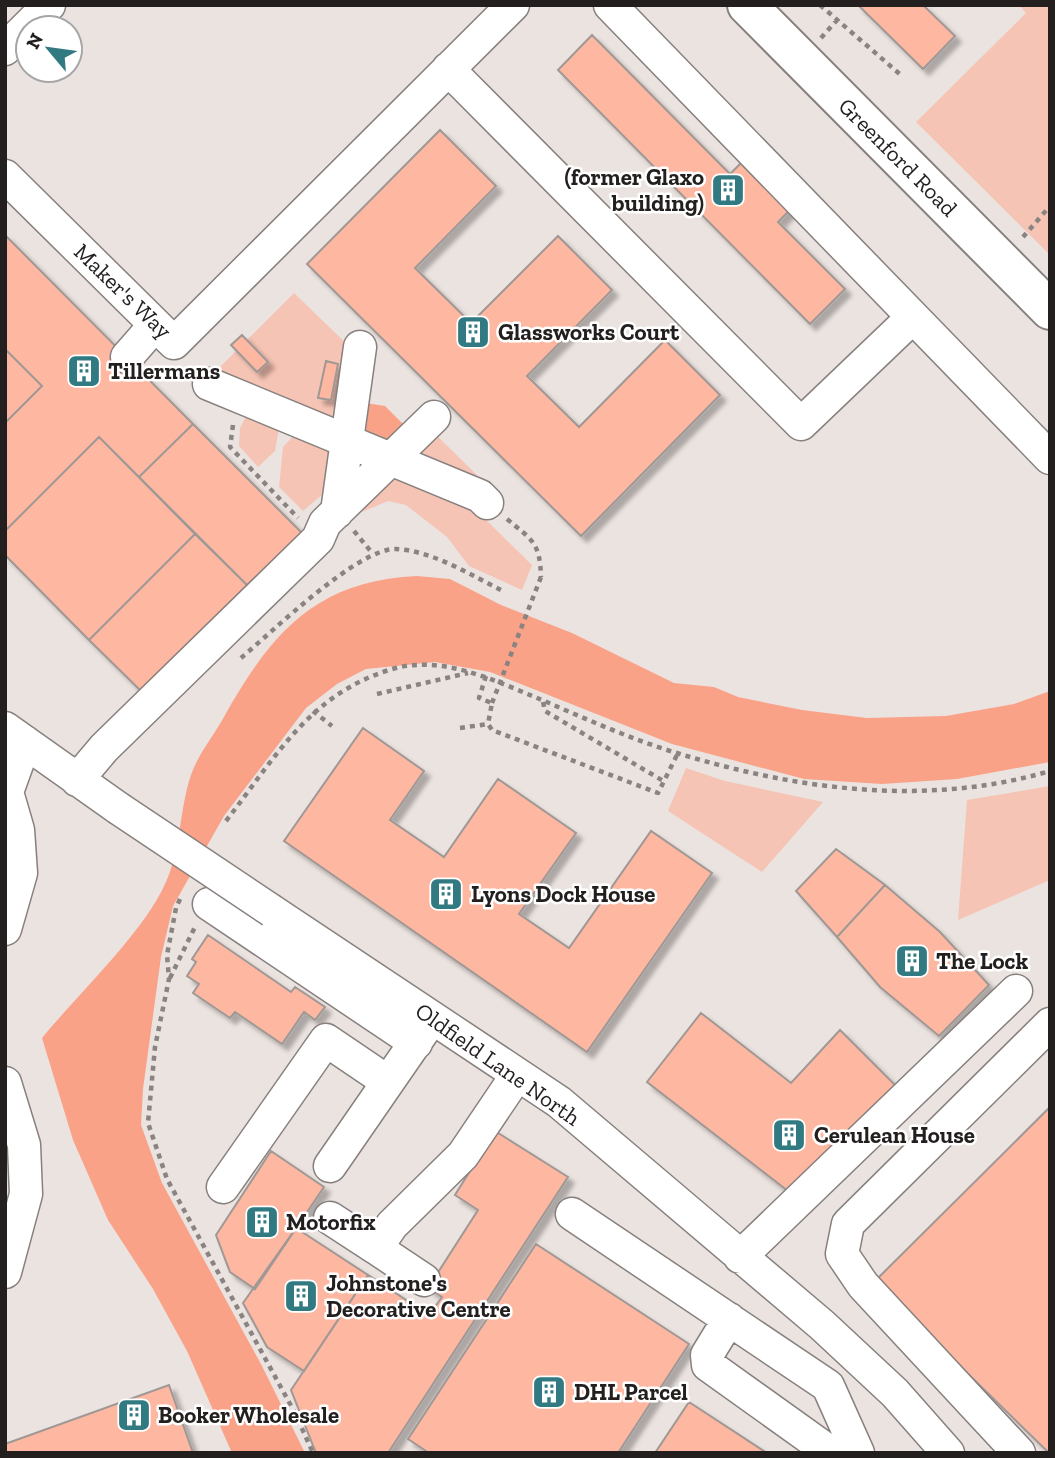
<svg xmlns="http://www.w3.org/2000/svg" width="1055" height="1458" viewBox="0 0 1055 1458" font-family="'Zilla Slab',serif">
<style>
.green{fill:#f6c4b5}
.water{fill:#f9a288}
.building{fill:#feb7a1;stroke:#9f9895;stroke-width:2;filter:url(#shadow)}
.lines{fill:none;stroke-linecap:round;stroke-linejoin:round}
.minor-casing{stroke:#87807e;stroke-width:35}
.major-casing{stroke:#87807e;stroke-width:42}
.path{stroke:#898381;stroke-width:4.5;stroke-dasharray:5 5;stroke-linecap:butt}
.minor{stroke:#fff;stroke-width:32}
.major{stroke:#fff;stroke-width:38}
.minor-bridge-casing{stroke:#87807e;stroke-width:35;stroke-linecap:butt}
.path-bridge{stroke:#898381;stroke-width:4.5;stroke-dasharray:5 5;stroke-linecap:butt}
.minor-bridge{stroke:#fff;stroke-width:32}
.labels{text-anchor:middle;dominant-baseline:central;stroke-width:5;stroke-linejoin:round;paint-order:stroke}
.street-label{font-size:23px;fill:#221f1e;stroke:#fff}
.poi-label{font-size:23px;font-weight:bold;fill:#221f1e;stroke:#fff;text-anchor:start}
</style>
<defs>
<filter id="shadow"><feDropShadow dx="6" dy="6" stdDeviation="2" flood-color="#0004"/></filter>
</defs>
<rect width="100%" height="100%" fill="#ebe3e0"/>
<path class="green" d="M1019 5H1050V255L916 122 1026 13Z
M294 293 352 349 339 425 215 372Z
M248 412 280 423 275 451 258 467 239 446 240 428Z
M432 431 477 475 473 484 407 456Z
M297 432 334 448 330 488 303 511 279 487 283 447Z
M389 473 477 511 532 565 522 590 469 566 447 537 406 505 388 501 362 512 371 501 367 496Z
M686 768 725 781 823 802 762 872 668 811Z
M1050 786V880L958 920 967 800Z"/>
<path class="water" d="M360 402 385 406 410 431 393 448 355 431Z
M417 576 450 579 501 605 572 633 674 683 714 687 738 697 802 710 867 718 946 716 1014 704 1050 691V762L957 779 882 784 804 779 672 744 490 672 435 662 366 669 337 684 306 708 224 816 173 906 161 957 143 1089 141 1125 162 1183 262 1366 305 1453H232L187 1351 153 1289 108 1220 73 1140 42 1038C77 995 144 932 165 884 181 850 179 810 191 775 198 754 215 734 225 715 272 632 316 581 417 576Z"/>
<path class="building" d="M858 5H923L955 36 923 69Z
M592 35 730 174 746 158 794 206 778 222 845 289 810 324 558 70Z
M440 130 496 186 415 268 471 323 558 236 612 290 527 376 579 427 665 340 720 395 581 536 307 264Z
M5 235 193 424 139 477 99 437 5 531V423L42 386 5 349Z
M242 335 268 362 257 372 231 345Z
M5 349 42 386 5 423Z
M326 361 338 364 331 400 318 398Z
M193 424 303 534 249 587 139 477Z
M99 437 195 534 89 640 5 555V531Z
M195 534 249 587 143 693 89 640Z
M363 728 424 771 390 820 444 857 498 779 576 833 519 914 569 948 651 831 712 873 587 1052 284 841Z
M836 849 885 885 837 937 796 891Z
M885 885 940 932 989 985 939 1036 880 987 837 937Z
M208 935 291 992 295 987 325 1007 315 1020 304 1012 282 1044 235 1012 230 1018 193 993 199 984 187 976 196 962 192 959Z
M701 1013 791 1083 840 1030 904 1094 797 1198 647 1082Z
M1050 1107V1453H1049L874 1282Z
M495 1131 568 1177 388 1453H316L291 1390 368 1275 429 1315 442 1297 428 1288 478 1210 455 1195Z
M271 1151 324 1187 255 1289 230 1272 216 1235Z
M296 1228 368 1275 304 1371 267 1347 243 1303Z
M536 1244 689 1344 618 1453H429L408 1439Z
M169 1385 193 1453H5V1444Z
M689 1402 767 1453H655Z"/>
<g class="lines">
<g class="minor-casing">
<path id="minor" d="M610 5 1050 458
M5 49 49 5
M448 69 801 424 913 317
M5 176 174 343 513 5
M127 357 155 325
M209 384 480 496 487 503
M337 512 360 347
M5 728 118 808
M77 780 104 748 318 539 325 523 434 417
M209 904 416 1043
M272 911 559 1102 822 1325 895 1393 948 1453
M5 929 21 873 18 830 7 792 25 742
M5 1083 24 1145 26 1194 5 1272
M330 1166 426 1027
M223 1187 326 1040 388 1082
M572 1214 828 1386 858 1453
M330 1218 376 1248
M740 1257 1016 991
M424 1280 376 1248 392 1225 463 1155 517 1075
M729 1319 707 1355 708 1365 831 1453
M1019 1453 863 1285 842 1254 848 1224 1050 1024"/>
</g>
<g class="major-casing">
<path id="major" d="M747 5 1050 310"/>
</g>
<path class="path" d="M820 5 902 76
M821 38 837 20
M1023 237 1050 206
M233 425 230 447 298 518
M507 519C532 540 540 542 541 577
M354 531 373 554
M241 658C272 632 358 548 396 549 434 551 472 576 505 592
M486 676 479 698 492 703 488 724 492 730 658 793 678 753
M377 694 468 673
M543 702 545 711 665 782
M313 711 332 726
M460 728 488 724
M226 821C275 758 309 695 389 670 441 653 495 681 542 700 586 719 633 740 680 754 800 790 927 807 1050 771
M180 899 176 908 167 955 169 979 155 1047 148 1123 167 1179 295 1413 313 1453
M170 978 195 927"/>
<use href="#minor" class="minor"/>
<use href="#major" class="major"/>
<g class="minor-bridge-casing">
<path id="minor-bridge" d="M118 808 272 911"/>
</g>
<path class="path-bridge" d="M492 703 541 577"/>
<use href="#minor-bridge" class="minor-bridge"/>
</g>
<defs>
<g id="building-square" transform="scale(1.75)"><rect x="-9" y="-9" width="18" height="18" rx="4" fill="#317a81" stroke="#fff"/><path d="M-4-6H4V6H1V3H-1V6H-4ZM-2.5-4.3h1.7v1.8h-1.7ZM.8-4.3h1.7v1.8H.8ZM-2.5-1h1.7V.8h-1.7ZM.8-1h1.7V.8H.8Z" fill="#fff"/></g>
</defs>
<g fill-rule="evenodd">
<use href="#building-square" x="728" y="190"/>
<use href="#building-square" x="473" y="332"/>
<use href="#building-square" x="84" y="371"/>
<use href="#building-square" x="446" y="894"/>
<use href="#building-square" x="912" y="961"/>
<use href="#building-square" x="789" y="1135"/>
<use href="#building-square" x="262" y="1222"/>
<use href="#building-square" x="301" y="1296"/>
<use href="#building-square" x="549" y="1392"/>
<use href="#building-square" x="134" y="1415"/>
</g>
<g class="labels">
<g class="street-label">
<text transform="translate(898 157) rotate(45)">Greenford Road</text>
<text transform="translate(123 291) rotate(44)">Maker's Way</text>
<text transform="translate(498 1064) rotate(35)">Oldfield Lane North</text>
</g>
<g class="poi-label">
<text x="704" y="177" text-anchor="end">(former Glaxo<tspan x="704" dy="26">building)</tspan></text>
<text x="498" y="332">Glassworks Court</text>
<text x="108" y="371">Tillermans</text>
<text x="471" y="894">Lyons Dock House</text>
<text x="936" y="961">The Lock</text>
<text x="814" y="1135">Cerulean House</text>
<text x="286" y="1222">Motorfix</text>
<text x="326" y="1283">Johnstone's<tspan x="326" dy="26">Decorative Centre</tspan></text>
<text x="574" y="1392">DHL Parcel</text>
<text x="158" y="1415">Booker Wholesale</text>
</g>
</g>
<rect width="1055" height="1458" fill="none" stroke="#221f1e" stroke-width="14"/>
<g transform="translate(49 49) rotate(299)"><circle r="33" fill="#ffffff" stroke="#a7a5a5" stroke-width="2"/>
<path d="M0-5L12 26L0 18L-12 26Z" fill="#317a81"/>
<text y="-10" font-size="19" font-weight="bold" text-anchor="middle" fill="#221f1e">N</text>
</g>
</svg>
